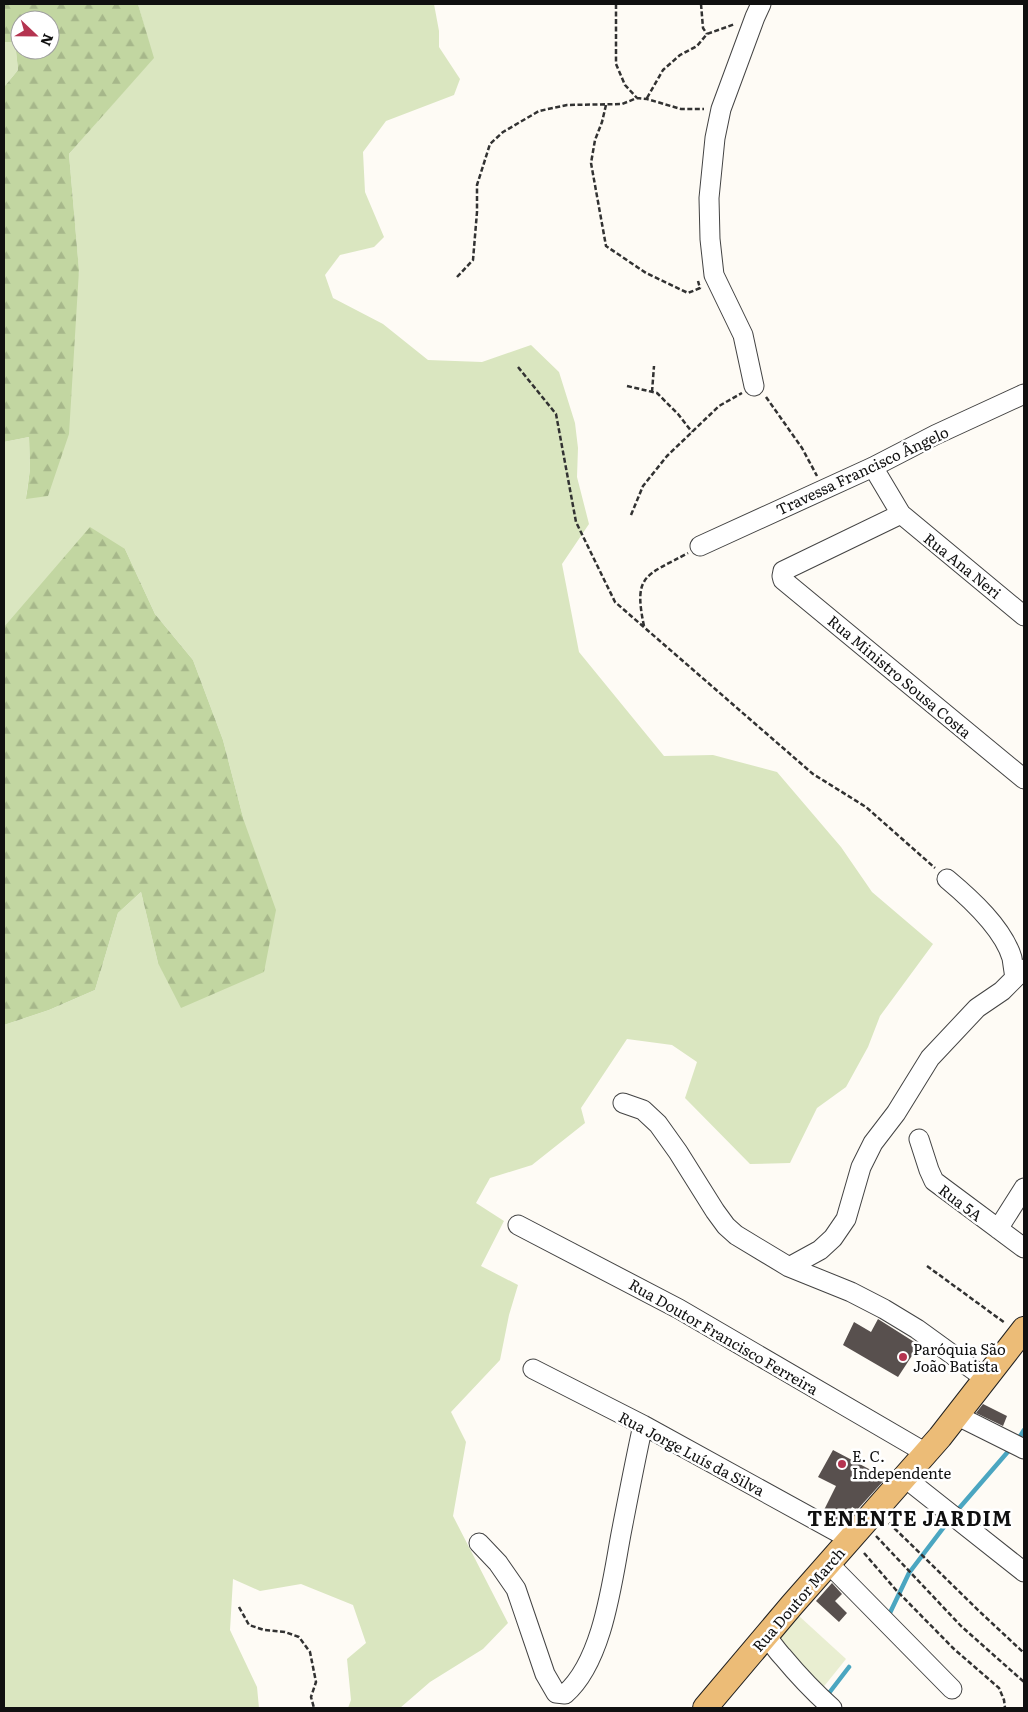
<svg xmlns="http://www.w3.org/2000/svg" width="1028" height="1712" viewBox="0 0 1028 1712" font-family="Literata,serif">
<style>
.grass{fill:#dae6c0}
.forest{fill:url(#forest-firs);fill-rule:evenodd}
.pitch{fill:#e9eed1}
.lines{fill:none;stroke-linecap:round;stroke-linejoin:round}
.stream{stroke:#4ba6c1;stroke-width:4.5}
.building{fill:#58504e}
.minor-casing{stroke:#434343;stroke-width:21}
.major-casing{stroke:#212121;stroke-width:26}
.path{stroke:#323232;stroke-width:2.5;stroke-dasharray:5 2.5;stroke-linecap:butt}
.minor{stroke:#fff;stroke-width:19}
.major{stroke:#ecbc77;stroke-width:24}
.poi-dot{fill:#b43450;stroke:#fff;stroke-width:2}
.labels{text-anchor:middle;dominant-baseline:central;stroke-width:5;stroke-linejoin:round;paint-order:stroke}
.street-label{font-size:15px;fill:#101010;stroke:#fff}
.poi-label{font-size:15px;fill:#101010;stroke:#fff;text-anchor:start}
.district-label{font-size:20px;font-weight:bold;letter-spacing:1px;fill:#101010;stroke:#fff}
</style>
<defs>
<pattern id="forest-firs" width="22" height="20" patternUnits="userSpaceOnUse" patternTransform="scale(1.25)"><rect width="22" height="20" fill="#c2d6a1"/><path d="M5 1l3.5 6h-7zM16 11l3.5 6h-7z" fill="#a6b78a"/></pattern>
</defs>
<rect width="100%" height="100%" fill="#fefbf5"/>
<path class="grass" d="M138 4H434L439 31V47L460 79 454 95 386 121 363 152 365 192 384 237 374 247 340 255 325 275 333 298 383 324 428 360 482 362 531 345 559 372 575 423 578 448 577 477 589 524 562 564 579 652 664 756 713 755 777 772 841 847 872 892 933 944 880 1016 868 1047 846 1087 817 1108 790 1163 750 1164 685 1098 697 1062 672 1045 627 1039 581 1108 585 1123 532 1165 490 1178 476 1203 504 1221 481 1266 518 1285 509 1315 500 1360 451 1412 466 1442 453 1516 508 1623 483 1649 430 1682 400 1708H348L351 1700 347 1659 366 1643 353 1605 301 1584 260 1591 233 1579 230 1630 257 1687 259 1708H4V1025L49 1010 95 990 118 913 141 892 158 963 244 821 223 740 193 660 155 614 125 549 4 627V442L29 437 30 469 26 498 79 271 69 154 153 58Z
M4 42H15L18 70 4 87Z"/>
<path class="forest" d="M4 4H138L154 58 69 154 79 270 69 434 48 496 26 499 30 469 29 437 4 442V87L18 70 15 42H4ZM20 20H50V50H20Z
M90 527 125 549 155 614 193 660 223 740 244 821 276 910 264 972 181 1008 158 963 141 892 118 913 95 990 49 1010 4 1025V627Z"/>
<path class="pitch" d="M799 1616 846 1659 813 1700 767 1653Z"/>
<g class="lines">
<path class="stream" d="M1017 1441 1024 1430
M955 1513 1012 1447
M888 1617 909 1573 950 1519
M826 1697 849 1667"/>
</g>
<path class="building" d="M878 1319 919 1345 898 1377 843 1345 854 1322 871 1332Z
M983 1404 1007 1416 1003 1426 976 1413Z
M833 1450 886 1478 857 1510 852 1507 844 1523 823 1512 836 1486 818 1477Z
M832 1583 842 1594 835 1601 847 1613 839 1622 816 1601Z"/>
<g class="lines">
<g class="minor-casing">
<path id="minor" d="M754 386 743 335 714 275 710 239 709 198 715 138 721 109 755 17 761 4
M873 467 901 514 1024 616
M901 514 783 571 782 576 783 580 1024 779
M700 546 873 467 935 435 1024 394
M947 879C971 899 1003 928 1012 958 1013 965 1014 972 1015 978
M623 1103 643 1110 658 1124 678 1152 715 1211 726 1226 736 1235 789 1267 851 1292 884 1309 917 1329 986 1379
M919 1139 929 1170 934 1181 1024 1248
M518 1225 679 1309 926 1453
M998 1229 1024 1188
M789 1267 820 1250 833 1238 846 1219 861 1167 873 1143 896 1113 930 1058 977 1008 1002 991 1024 969
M533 1369 643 1425 850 1539
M958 1416 1024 1449
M904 1477 1024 1572
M479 1543 498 1563 516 1589 545 1674 556 1693 565 1694C603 1661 612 1582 621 1534 628 1498 635 1461 643 1425
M829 1564 952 1689
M765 1636C772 1642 776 1650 783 1657 798 1675 814 1692 832 1708"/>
</g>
<g class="major-casing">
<path id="major" d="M705 1708 792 1605 940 1437 1024 1329"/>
</g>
<path class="path" d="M616 4V64L625 85 637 98
M701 4 703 28 707 34
M647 98 663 70 680 55 697 46 707 34 735 24
M606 105 602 122 595 140 591 163 606 246 646 273 688 293 700 288 698 281
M457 277 473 260 477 212V185L490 144 503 132 539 111 567 105 622 104 637 98 647 99 681 109H704
M518 367 556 414 576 522 615 602 813 774 866 807 935 868
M627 386 657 393 678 414 692 432
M652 392 654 366
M766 397 802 448 817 476
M631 515 643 486 667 456 719 406 742 393
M644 626C633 574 646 576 688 553
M927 1266 1005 1323
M889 1523 979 1611 1024 1653
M876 1536 961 1626 1024 1682
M864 1553 896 1590 954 1649 999 1688 1004 1700 1005 1708
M239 1607 249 1625 264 1630 285 1632 299 1637 310 1652 316 1682 311 1697 314 1708"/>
<use href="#minor" class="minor"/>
<use href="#major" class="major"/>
</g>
<g class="poi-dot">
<circle cx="903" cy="1357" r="5"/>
<circle cx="842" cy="1464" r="5"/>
</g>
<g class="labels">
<g class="street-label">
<text transform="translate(862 470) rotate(-25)">Travessa Francisco Ângelo</text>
<text transform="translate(963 565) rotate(39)">Rua Ana Neri</text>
<text transform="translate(900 676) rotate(40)">Rua Ministro Sousa Costa</text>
<text transform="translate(961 1202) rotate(37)">Rua 5A</text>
<text transform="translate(724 1336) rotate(30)">Rua Doutor Francisco Ferreira</text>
<text transform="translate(692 1453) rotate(28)">Rua Jorge Luís da Silva</text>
<text transform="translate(798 1599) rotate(-49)">Rua Doutor March</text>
</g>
<g class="poi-label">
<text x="913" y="1348">Paróquia São<tspan x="913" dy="17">João Batista</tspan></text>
<text x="852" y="1455">E. C.<tspan x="852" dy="17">Independente</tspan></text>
</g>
<g class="district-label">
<text x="910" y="1517">TENENTE JARDIM</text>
</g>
</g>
<rect width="1028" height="1712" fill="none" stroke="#101010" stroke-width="10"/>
<g transform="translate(35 35) rotate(112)"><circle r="24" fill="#ffffff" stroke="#9f9f9f"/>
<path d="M0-4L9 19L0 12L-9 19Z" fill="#b43450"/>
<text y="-8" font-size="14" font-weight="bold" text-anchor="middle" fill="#101010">N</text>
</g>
</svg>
